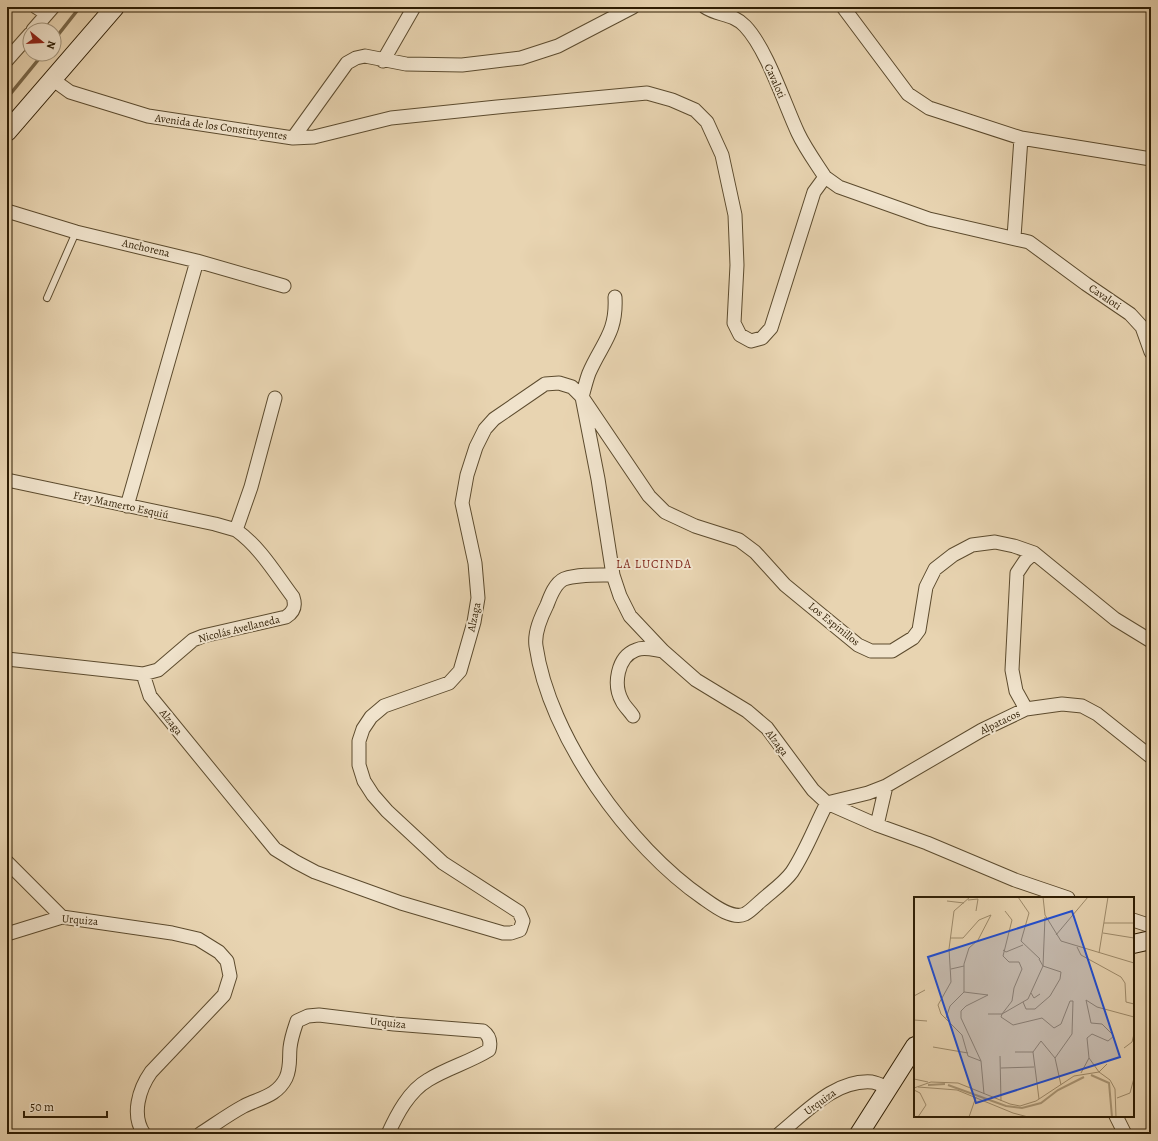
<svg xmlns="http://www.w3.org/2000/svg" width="1158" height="1141" viewBox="0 0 1158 1141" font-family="Alegreya,serif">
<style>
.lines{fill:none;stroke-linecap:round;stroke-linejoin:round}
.stream{stroke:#786648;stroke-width:3.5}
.service-casing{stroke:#5c4b2e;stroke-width:8}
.minor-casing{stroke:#5c4b2e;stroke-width:15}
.secondary-casing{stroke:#2e1d03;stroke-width:20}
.service{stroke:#f0e3cc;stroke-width:6}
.minor{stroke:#f0e3cc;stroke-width:13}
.secondary{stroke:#f0e3cc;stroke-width:18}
.labels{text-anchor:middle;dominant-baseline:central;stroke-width:4;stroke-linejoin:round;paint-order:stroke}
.street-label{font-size:11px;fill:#2e1d03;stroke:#f0e3cc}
.neighbourhood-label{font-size:12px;letter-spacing:1px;fill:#7a1f14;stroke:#f0e3cc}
.inset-river{fill:none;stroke:#a99676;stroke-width:2}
.inset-road{fill:none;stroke:#9e8b6b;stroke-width:1}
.view{fill:#1d4ed8;fill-opacity:0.15;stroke:#1d4ed8;stroke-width:2}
.inset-edge{fill:none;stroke:#2e1d03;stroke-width:2}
</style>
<rect width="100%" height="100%" fill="#e8d4b1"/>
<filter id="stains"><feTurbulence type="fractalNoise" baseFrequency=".005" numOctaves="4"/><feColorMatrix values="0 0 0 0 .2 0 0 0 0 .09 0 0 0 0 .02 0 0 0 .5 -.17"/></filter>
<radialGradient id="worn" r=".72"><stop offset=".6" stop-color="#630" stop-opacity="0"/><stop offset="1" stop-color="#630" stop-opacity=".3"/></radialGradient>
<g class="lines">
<path class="stream" d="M54 40 80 7
M7 98 43 54"/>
<g class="service-casing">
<path id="service" d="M47 298 76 232"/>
</g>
<g class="minor-casing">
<path id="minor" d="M36 7 47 14
M705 7C718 16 733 13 745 26 767 49 784 103 798 133 805 148 816 163 825 177
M843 7 908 94 929 108 1021 138 1151 159
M33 30 53 7
M7 60 30 34
M383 61 414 7
M52 79 70 92 148 116 293 138 347 63 356 58 365 56 406 64 462 65 521 58 558 46 633 7
M293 138 314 137 391 118 497 107 647 93 672 100 695 110 707 122 722 155 735 215 737 265 734 323 740 335 751 341 762 338 771 328 814 192 825 177 839 187 929 219 1029 242 1086 284 1130 314 1142 327 1151 352
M7 211 76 232 197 261 284 286
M1014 237 1021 138
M615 297C617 333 602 343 589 373 586 381 584 390 582 397L649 496 665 512 695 526 739 540 755 552 785 585 858 645 871 651H892L913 638 919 630 926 587 935 569 953 555 972 545 995 542 1014 546 1034 553 1115 619 1151 641
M7 480 215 524 236 530
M127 506 197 261
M613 575C598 575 579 574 564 579 555 583 550 597 547 605 541 617 534 632 536 646 549 737 629 847 703 898 713 905 732 920 745 914 751 911 757 904 762 900 772 891 784 883 792 872 806 851 815 826 827 803L868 793 886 786
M7 659 143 674 150 696 275 849 296 862 315 872 401 903 503 933H511L520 930 523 921 519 912 443 863 387 811 373 795 364 781 359 765V741L363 729 371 717 384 706 449 683 460 671 474 622 478 598 475 563 462 503 467 475 476 447 485 429 494 419 545 384 559 383 572 387 582 397 598 479 613 575 620 596 630 616 663 651 696 680 747 711 767 728 813 790 827 803 877 825 927 843 1015 880 1068 898
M143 674 158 670 193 640 203 636 286 617C294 612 296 606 293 597 275 573 260 547 236 530L251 487 275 398
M1026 709 1016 691 1012 670 1017 573 1025 561 1034 553
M633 716C630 711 624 706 622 701 613 685 617 657 636 650 644 646 655 650 663 651
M877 825 886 786 982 730 1026 709 1062 704 1082 706 1097 714 1151 757
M7 862 62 917
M1133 920 1151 926
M7 934 62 917 172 933 198 939 219 952 227 961 230 976 224 995 151 1072C139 1089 131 1115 144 1134
M1116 1116 1125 1134
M200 1134C214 1125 229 1114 244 1106 260 1098 277 1096 286 1078 291 1067 289 1058 290 1048 291 1038 294 1030 297 1021L308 1016 319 1015 394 1024 483 1031C490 1036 491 1042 489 1050 470 1062 447 1068 428 1080 409 1091 397 1114 388 1134
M779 1134C805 1113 835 1079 872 1082 877 1083 884 1086 889 1088"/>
</g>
<g class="secondary-casing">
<path id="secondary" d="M7 132 115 7
M1133 944 1151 940
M859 1134 915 1046"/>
</g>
<use href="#service" class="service"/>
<use href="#minor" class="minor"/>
<use href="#secondary" class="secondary"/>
</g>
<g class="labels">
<g class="street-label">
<text transform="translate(775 81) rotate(66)">Cavaloti</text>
<text transform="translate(221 127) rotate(8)">Avenida de los Constituyentes</text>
<text transform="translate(146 248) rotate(13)">Anchorena</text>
<text transform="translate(1105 297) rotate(34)">Cavaloti</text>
<text transform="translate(121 505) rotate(12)">Fray Mamerto Esquiú</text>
<text transform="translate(474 617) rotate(-78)">Alzaga</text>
<text transform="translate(834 624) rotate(39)">Los Espinillos</text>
<text transform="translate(239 629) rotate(-14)">Nicolás Avellaneda</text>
<text transform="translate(171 722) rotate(51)">Alzaga</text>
<text transform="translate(1000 722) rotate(-26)">Alpatacos</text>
<text transform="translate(777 743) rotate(53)">Alzaga</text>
<text transform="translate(80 920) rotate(5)">Urquiza</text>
<text transform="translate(388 1023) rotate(6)">Urquiza</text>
<text transform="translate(820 1102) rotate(-36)">Urquiza</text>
</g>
<g class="neighbourhood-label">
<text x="654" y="564">LA LUCINDA</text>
</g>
</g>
<g transform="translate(914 897)">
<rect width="220" height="220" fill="#e8d4b1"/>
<path class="inset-river" d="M177 178 195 186 198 220M14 188 31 187M34 188 92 209 108 211 127 206 144 193 170 180"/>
<path class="inset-road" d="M56 0 40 14 35 52 37 85 24 108 27 117 48 138 54 159 67 164 70 197M104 0 115 16 107 44 126 62M129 0 131 18 147 44 220 66M54 3 64 2 62 14M33 4 50 6M131 20 129 69 114 102 88 117 87 120 99 128 128 121 140 131 147 127 156 104H159L158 137 141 161 147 188M190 26H220M189 36 220 41M142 38 174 0M36 41H49L65 23 77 18 64 43 55 51 50 67V95L74 98 52 109 47 114V121L67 164M163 50 167 58 207 80 211 86 212 105 220 107M89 53 92 55 109 48M185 56 194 0M37 72 50 69M117 96 120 101 126 97M0 99 11 93M109 105 112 112H121L136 99 146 82 147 75 129 69 125 62M74 117H88L98 104 100 91 108 72 105 65H95L89 59 98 23 91 14M32 121 36 109 50 95M0 123 13 124M19 150 54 156M210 151 218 145 220 137M101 155H119L127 144 141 161M119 155 125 202M86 159 87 204M193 167 185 175 175 161 173 141 178 137 194 144 200 139 188 127 177 126 172 103 183 110 220 120M87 171 120 170M167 176 175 161M0 182 14 185M4 190 43 193 99 216 114 220M0 191 17 185 44 186 96 207 106 209 122 204 160 179 185 175 196 183 201 192 202 220M0 193 6 196 12 208 4 220M203 201 216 196 220 181M55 220 62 200"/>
<path class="view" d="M158 14 206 160 62 206 14 60Z"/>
<rect width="220" height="220" class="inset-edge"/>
</g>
<rect width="1158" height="1141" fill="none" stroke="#e8d4b1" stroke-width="24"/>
<rect x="8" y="8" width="1142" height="1125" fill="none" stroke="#2e1d03" stroke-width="2"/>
<rect x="12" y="12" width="1134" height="1117" fill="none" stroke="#2e1d03"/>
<g transform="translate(42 42) rotate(108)"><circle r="19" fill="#f0e3cc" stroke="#a2947c"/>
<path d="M0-3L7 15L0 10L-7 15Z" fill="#8f2418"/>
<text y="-6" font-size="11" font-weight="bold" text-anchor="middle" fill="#2e1d03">N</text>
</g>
<path d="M24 1111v6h83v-6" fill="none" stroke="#2e1d03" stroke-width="2"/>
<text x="30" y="1111" font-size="12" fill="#2e1d03" stroke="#f0e3cc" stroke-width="3" paint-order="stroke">50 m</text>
<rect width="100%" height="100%" filter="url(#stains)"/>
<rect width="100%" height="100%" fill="url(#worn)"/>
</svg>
